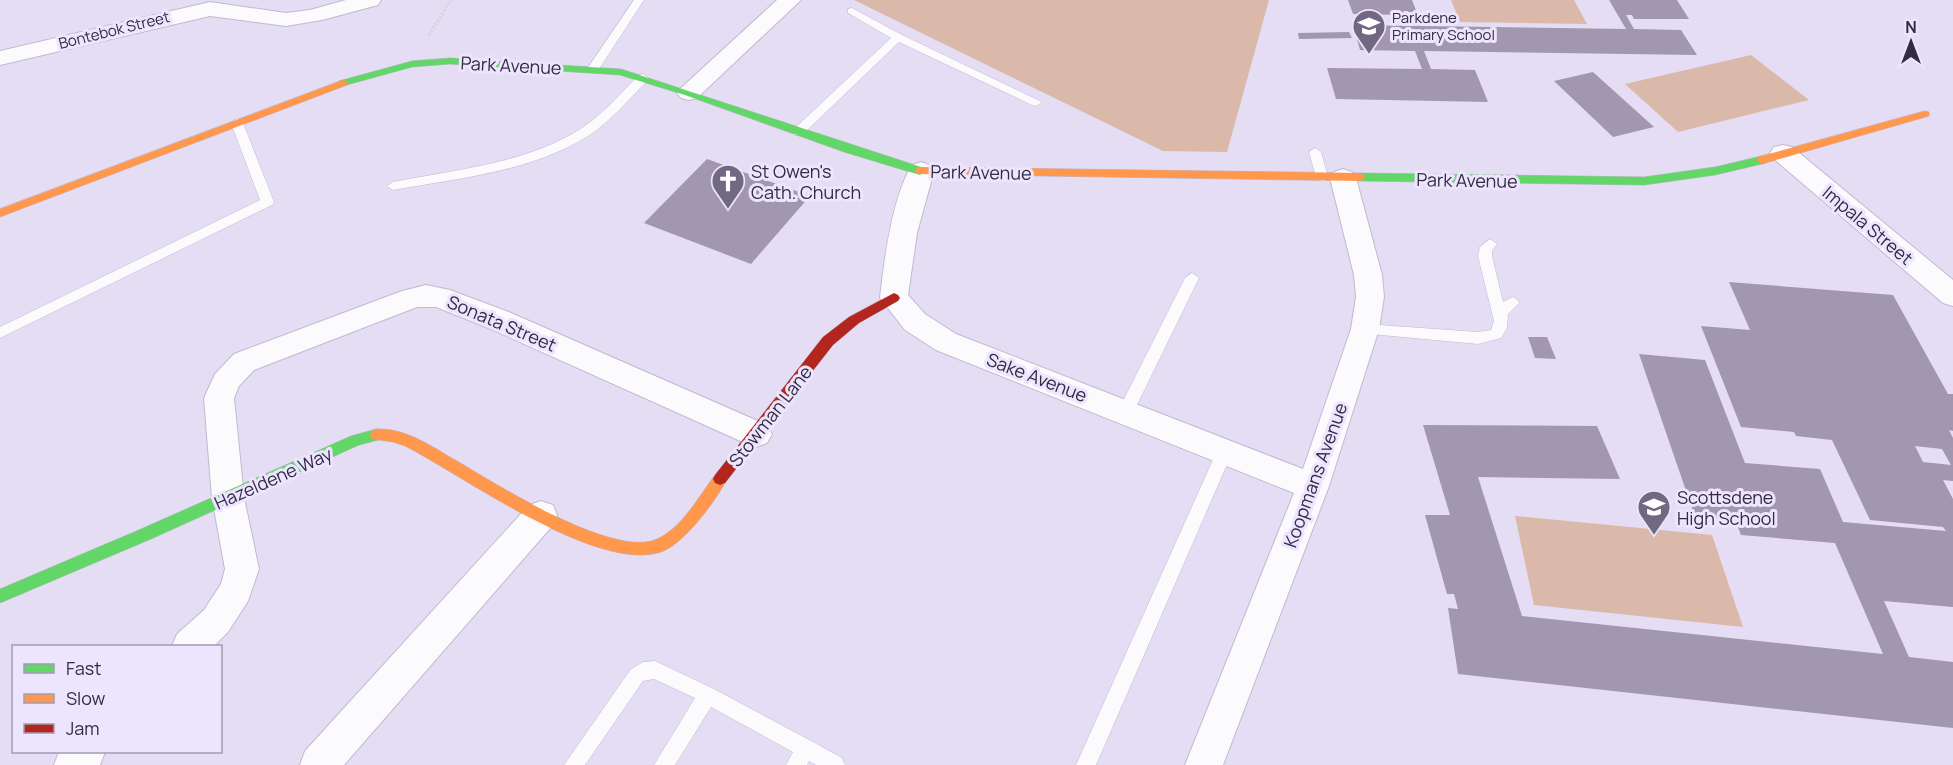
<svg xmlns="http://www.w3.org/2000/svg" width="1953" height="765" viewBox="0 0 1953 765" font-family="Manrope,sans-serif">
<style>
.green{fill:#dab9ab}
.building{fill:#a198b0;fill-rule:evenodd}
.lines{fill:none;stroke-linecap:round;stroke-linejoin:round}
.lane-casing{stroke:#c1b9cf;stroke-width:1}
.street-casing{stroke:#c1b9cf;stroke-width:2}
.fast-casing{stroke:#c1b9cf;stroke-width:1}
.slow-casing{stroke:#c1b9cf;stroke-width:1}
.jam-casing{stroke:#c1b9cf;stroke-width:1}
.path{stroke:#d6d4da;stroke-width:3;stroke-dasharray:2 2;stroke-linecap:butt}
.lane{fill:#fbfafd;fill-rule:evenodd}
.street{fill:#fbfafd;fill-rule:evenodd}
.fast{fill:#63d668;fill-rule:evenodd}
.slow{fill:#ff974d;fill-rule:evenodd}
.jam{fill:#b3261e;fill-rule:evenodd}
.labels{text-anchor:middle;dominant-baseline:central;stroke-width:6;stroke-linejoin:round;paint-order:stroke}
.far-poi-label{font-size:15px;fill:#332a43;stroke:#ede4fe;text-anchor:start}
.far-street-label{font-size:15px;fill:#332a43;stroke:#ede4fe}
.street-label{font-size:18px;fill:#332a43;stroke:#ede4fe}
.poi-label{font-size:18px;fill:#332a43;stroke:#ede4fe;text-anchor:start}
</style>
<rect width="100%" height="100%" fill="#e4ddf3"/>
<path class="green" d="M854 0H1269L1227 152 1163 151Z
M1451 0H1574L1587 24 1460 22Z
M1751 55 1809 100 1678 132 1625 84Z
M1515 516 1712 535 1743 627 1534 605Z"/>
<path class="building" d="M1348 0H1412L1422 26 1626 29 1609 0H1677L1689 19H1634L1632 15H1626L1634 29 1681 30 1697 55 1424 51 1431 69 1475 70 1488 102 1336 99 1327 68 1422 69 1415 51 1360 50 1353 25 1414 26 1408 11H1403L1405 15 1353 14Z
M1349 32 1352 38 1299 39 1298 33Z
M1593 72 1654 127 1613 137 1554 81Z
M707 159 810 196 751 264 644 223Z
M1729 282 1893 295 1948 394H1953V431L1949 430 1953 438V481L1943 480 1953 499V607L1884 601 1909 657 1953 662V728L1458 674 1448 608 1458 609 1454 594H1447L1425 515H1450L1423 425 1597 426 1620 479 1478 477 1522 616 1883 654 1835 543 1741 535 1735 520 1695 517 1639 354 1705 360 1745 463 1820 469 1843 522 1946 531 1943 527 1870 520 1832 440 1796 436 1794 432 1741 427 1701 326 1750 330ZM1915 446 1942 449 1951 465 1923 462Z
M1528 337H1547L1556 359 1535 358Z"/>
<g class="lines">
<g class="lane-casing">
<path id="lane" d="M634 0H644L597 72H589L587 69Z
M852 8 902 35 1042 102 1036 106 1032 105 899 42 802 135H794L792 132 794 129 891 38 848 13V9Z
M643 74 649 78 647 81C631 97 616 115 598 129 541 171 460 178 393 190L387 186 393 182C458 169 534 163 589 123 608 109 623 91 639 75Z
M237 119 243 123 274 202 272 205 0 338V327L260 200 231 123Z
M1315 148 1321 152 1328 177 1327 180 1322 181 1316 177 1309 152Z
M1490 239 1497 244 1492 251V256L1503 302 1513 297 1520 302 1508 314 1507 328 1501 338 1478 344 1360 333 1358 329 1360 325 1365 324 1478 332 1491 330 1494 321 1478 256 1480 247Z
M1192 273 1199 278 1134 411 1131 415 1126 417 1121 415 1118 411 1185 278Z
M1224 446 1230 448 1232 453 1096 765H1076L1216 453 1218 448Z
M655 661 714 689 813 742 842 758 845 765H816L809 761 807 765H786L793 752 711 707 675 765H654L695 698 654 679 643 681 585 765H564L631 669 643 662Z"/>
</g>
<g class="street-casing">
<path id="street" d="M346 0H381L378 5 322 20 286 26 210 16 0 65V51L210 2 286 13 310 10Z
M777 0H801L697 98 689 100 681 98 677 93 681 88Z
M1783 145 1792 147 1953 280V306L1943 303 1774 159 1770 153 1774 147Z
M921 162 930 165 934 171 917 233 908 295 925 314 956 334 1303 469 1351 329 1356 297 1354 275 1330 178 1334 172 1343 169 1352 172 1356 178 1382 275 1384 297 1379 329 1329 486 1223 765H1185L1294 493 936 350 905 330 880 298C884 261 892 197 912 165Z
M426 285 450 290 511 313 767 425 772 434 767 443 756 447 745 443 491 329 436 307H417L254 370 239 386 234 398 244 498 259 569 248 601 228 632 214 646H172L177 634 204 610 221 584 225 569 212 498 204 398 215 374 234 354 402 291Z
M541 501 553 505 557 515 553 525 344 765H300L305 751 529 505Z
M59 752H105L100 765H54Z"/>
</g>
<g class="fast-casing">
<path id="fast" d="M450 58 621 69 924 168 926 171 920 175 844 152 685 95 620 75 450 64 412 67 343 86 338 83 339 81 412 61Z
M1762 156 1768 160 1766 163 1715 175 1644 185 1360 181 1354 177 1360 173 1644 177 1715 167Z
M377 429 382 431 384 435 382 439 359 445 151 539 0 603V589L141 529 351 436Z"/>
</g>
<g class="slow-casing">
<path id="slow" d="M343 80 347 81V85L0 217V209Z
M1925 111 1929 112V116L1762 164 1756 160 1758 157Z
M920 167 1360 173 1366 177 1360 181 916 174V168Z
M377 429C407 428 432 447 457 461 496 484 614 559 657 539 682 528 699 496 715 475L720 473 725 475 727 479C716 501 684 544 661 552 596 573 464 476 405 446L393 442 372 439 370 435 372 431Z"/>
</g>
<g class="jam-casing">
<path id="jam" d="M894 293 898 295 900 298 898 301 859 323 833 345 725 483 720 485 715 483 713 479 715 475 823 337 849 317Z"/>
</g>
<path class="path" d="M429 35 451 0"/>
<use href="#lane" class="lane"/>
<use href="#street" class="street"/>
<use href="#fast" class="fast"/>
<use href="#slow" class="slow"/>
<use href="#jam" class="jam"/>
</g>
<defs>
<g id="school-pin" transform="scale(1.725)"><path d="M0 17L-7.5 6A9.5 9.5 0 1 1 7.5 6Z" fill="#716981" stroke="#ede4fe"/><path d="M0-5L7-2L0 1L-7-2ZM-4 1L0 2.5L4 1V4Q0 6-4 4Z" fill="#fff"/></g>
<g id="church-pin" transform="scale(1.725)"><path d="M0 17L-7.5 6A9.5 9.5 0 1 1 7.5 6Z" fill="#716981" stroke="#ede4fe"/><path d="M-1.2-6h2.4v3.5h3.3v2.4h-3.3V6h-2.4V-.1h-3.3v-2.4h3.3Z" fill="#fff"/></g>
</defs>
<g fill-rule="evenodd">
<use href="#school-pin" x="1369" y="26"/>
<use href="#church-pin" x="728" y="181"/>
<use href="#school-pin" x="1654" y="507"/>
</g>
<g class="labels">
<g class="far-poi-label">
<text x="1392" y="17">Parkdene<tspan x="1392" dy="17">Primary School</tspan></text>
</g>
<g class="far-street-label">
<text transform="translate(114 30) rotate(-14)">Bontebok Street</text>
</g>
<g class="street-label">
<text transform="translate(511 65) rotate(3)">Park Avenue</text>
<text transform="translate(981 172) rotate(1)">Park Avenue</text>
<text transform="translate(1467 180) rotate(1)">Park Avenue</text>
<text transform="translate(1868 225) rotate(40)">Impala Street</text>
<text transform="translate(502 323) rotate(23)">Sonata Street</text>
<text transform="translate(1037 377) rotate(21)">Sake Avenue</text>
<text transform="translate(770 416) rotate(-52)">Stowman Lane</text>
<text transform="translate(1315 475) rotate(-70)">Koopmans Avenue</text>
<text transform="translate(273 478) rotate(-24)">Hazeldene Way</text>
</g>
<g class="poi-label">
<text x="751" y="171">St Owen's<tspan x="751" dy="21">Cath. Church</tspan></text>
<text x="1677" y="497">Scottsdene<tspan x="1677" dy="21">High School</tspan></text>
</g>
</g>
<rect x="12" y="645" width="210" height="108" fill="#ede4fe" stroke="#a39ab3" stroke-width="1.5"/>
<rect x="24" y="664" width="30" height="9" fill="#63d668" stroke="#a39ab3" stroke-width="1.5"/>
<text x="66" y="675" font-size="18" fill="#332a43">Fast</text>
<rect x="24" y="694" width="30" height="9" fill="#ff974d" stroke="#a39ab3" stroke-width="1.5"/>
<text x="66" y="705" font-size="18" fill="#332a43">Slow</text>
<rect x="24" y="724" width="30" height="9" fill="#b3261e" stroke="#a39ab3" stroke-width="1.5"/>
<text x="66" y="735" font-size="18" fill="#332a43">Jam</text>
<g transform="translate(1911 42)" stroke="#ede4fe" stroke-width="4.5" paint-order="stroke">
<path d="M0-4.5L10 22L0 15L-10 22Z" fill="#332a43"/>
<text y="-9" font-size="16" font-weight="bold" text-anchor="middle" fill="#332a43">N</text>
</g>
</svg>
